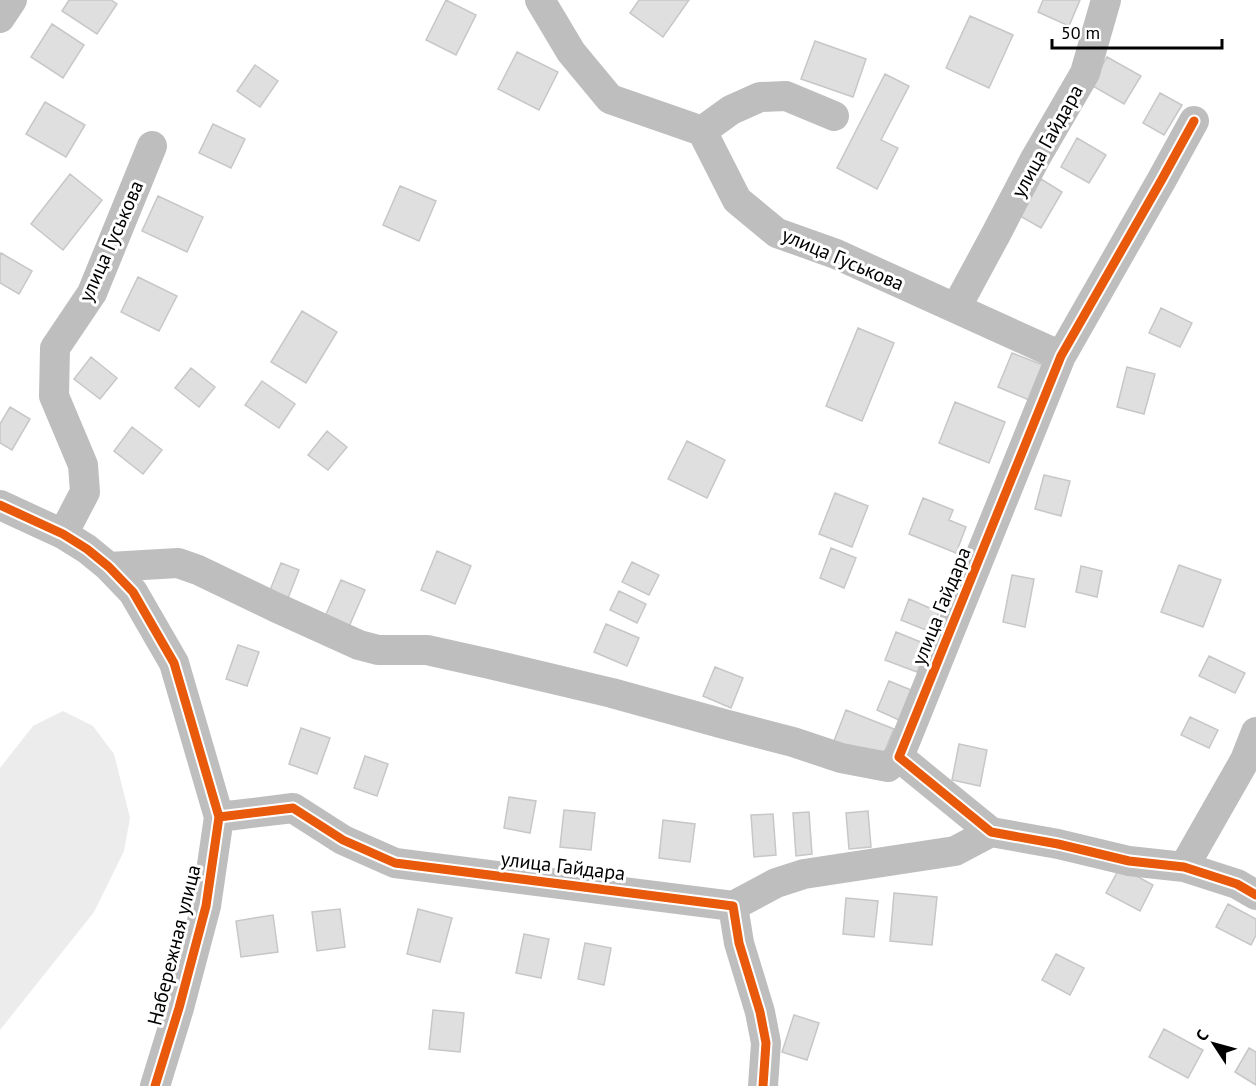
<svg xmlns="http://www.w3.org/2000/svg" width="1256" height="1086" viewBox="0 0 1256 1086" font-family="'PT Sans',sans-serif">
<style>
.green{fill:#ececec}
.building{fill:#dfdfdf;stroke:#c7c7c7;stroke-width:1.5}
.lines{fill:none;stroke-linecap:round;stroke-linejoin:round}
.minor{stroke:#bebebe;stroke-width:30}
.cycleway-casing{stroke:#fff;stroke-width:13}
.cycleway{stroke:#e8590c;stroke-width:9}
.labels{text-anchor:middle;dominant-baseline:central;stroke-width:6;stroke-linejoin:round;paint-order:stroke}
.street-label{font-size:20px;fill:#000;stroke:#fff}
</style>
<rect width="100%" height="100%" fill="#fff"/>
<path class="green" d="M63 711 93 726 114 754 130 818 124 851 94 912 0 1030V768L33 726Z"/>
<path class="building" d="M69 0H111L117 4 97 34 62 11Z
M446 0 476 15 456 55 426 40Z
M639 0H689L663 37 630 13Z
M1043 0H1080L1069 26 1038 12Z
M970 16 1013 35 989 88 946 68Z
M52 24 84 45 63 78 31 57Z
M815 41 866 59 853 97 801 79Z
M517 52 558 72 539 110 498 89Z
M1107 57 1141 76 1124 104 1091 85Z
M255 65 278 81 260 107 237 91Z
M885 74 909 86 881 140 898 148 877 189 837 168Z
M1160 93 1182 105 1164 135 1143 123Z
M45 102 85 125 66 157 26 134Z
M213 124 245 139 231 168 199 153Z
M1077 138 1106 155 1089 183 1061 167Z
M70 174 102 200 63 250 31 224Z
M1041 179 1062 192 1041 228 1020 216Z
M400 186 436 201 419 241 383 225Z
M158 196 203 217 187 252 142 231Z
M1 253 32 271 19 294 0 283V255Z
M138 277 177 296 159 331 121 312Z
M1161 308 1192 323 1180 347 1149 333Z
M302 311 337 332 306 383 271 362Z
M858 328 894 343 862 421 826 406Z
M1012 353 1043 365 1029 400 998 387Z
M91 357 117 378 100 399 74 379Z
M1127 367 1155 374 1144 414 1117 407Z
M191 368 215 387 199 407 175 388Z
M262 381 295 404 279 428 245 405Z
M955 402 1005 422 989 463 939 443Z
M10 407 30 419 12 450 0 443V424Z
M132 427 162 450 143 474 114 451Z
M327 431 347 447 328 470 308 455Z
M687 441 725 460 707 498 668 479Z
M1044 475 1070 481 1061 516 1035 509Z
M835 493 868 506 852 547 819 534Z
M923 498 953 510 949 520 966 527 956 553 909 534Z
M831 548 856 558 844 588 820 578Z
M437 551 471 566 455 604 421 590Z
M632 562 659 575 649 595 622 582Z
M281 563 299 570 286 603 268 595Z
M1179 565 1221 580 1203 627 1161 612Z
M1081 566 1102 571 1097 597 1076 592Z
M1012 575 1034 579 1025 627 1003 622Z
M341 580 365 590 348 629 324 619Z
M619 591 646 604 637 623 610 610Z
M909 599 939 612 931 632 901 620Z
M606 624 639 638 627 666 594 652Z
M896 632 928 645 917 672 885 660Z
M238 645 259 652 247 686 226 679Z
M1209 656 1245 673 1235 693 1199 676Z
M715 667 743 678 731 708 703 696Z
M889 681 911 690 899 720 877 710Z
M846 710 894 729 881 760 834 741Z
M1190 717 1218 730 1209 748 1181 735Z
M301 728 330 738 317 774 289 764Z
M959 744 987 750 980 786 952 780Z
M365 756 388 764 377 796 354 788Z
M509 797 536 801 530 833 504 828Z
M564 810 595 813 591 850 560 847Z
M868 811 871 847 849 849 846 813Z
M809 812 812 854 796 856 793 813Z
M773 814 776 855 754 857 751 815Z
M663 820 695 824 690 862 659 858Z
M1120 867 1153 885 1140 911 1106 893Z
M894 893 937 897 932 945 890 941Z
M846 898 878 901 874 937 843 934Z
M1228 904 1256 919V935L1251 945 1216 927Z
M340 909 345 947 317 951 312 912Z
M418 909 452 918 440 962 407 954Z
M273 915 278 952 241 957 236 921Z
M524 934 549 939 541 978 516 973Z
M585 943 611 948 604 985 578 979Z
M1056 954 1084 968 1070 995 1042 980Z
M433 1010 464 1013 460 1052 429 1049Z
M794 1015 819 1023 807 1060 782 1052Z
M1164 1029 1203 1050 1188 1078 1149 1057Z
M1249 1048 1256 1052V1085L1235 1072Z"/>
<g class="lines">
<path class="minor" d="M540 0 571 52 610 99 702 131 737 200 777 233 836 254 1061 356
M0 18 12 0
M1194 121 1161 181 1061 356 899 757 991 832 1058 844 1129 861 1184 867 1237 884 1256 895
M702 131 731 110 760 97 786 96 834 116
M956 308 996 234 1035 159 1085 73 1106 0
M0 505 63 534 87 549 109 567 133 592 174 663 219 817 206 906 179 1008 155 1086
M63 534 85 492 83 465 54 396 55 348 92 293 152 146
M109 567 178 563 198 570 275 607 359 645 378 650H427L490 664 612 693 724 724 793 742 841 758 888 767 899 757
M219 817 293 808 343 840 395 863 733 906 739 943 760 1012 766 1043 763 1086
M1184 867 1245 760 1256 732
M733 906 776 883 804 874 955 851 991 832"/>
<g class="cycleway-casing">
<path id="cycleway" d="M1194 121 1161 181 1061 356 899 757 991 832 1058 844 1129 861 1184 867 1237 884 1256 895
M0 505 63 534 87 549 109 567 133 592 174 663 219 817 206 906 179 1008 155 1086
M219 817 293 808 343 840 395 863 733 906 739 943 760 1012 766 1043 763 1086"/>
</g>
<use href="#cycleway" class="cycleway"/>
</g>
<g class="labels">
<g class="street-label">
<text transform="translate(1047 141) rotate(-61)">улица Гайдара</text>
<text transform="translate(111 241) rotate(-66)">улица Гуськова</text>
<text transform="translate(843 259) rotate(23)">улица Гуськова</text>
<text transform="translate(941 606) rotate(-68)">улица Гайдара</text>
<text transform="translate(563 866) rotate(7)">улица Гайдара</text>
<text transform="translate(174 945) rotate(-76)">Набережная улица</text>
</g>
</g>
<g transform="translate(1214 1044) rotate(306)" stroke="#ffffff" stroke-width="4.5" paint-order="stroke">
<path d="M0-4.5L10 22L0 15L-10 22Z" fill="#000000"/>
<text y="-9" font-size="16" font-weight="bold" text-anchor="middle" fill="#000000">С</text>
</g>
<path d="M1052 39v9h170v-9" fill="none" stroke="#000000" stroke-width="3"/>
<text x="1061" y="39" font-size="18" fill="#000000" stroke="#ffffff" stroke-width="4.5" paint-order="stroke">50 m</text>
</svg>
